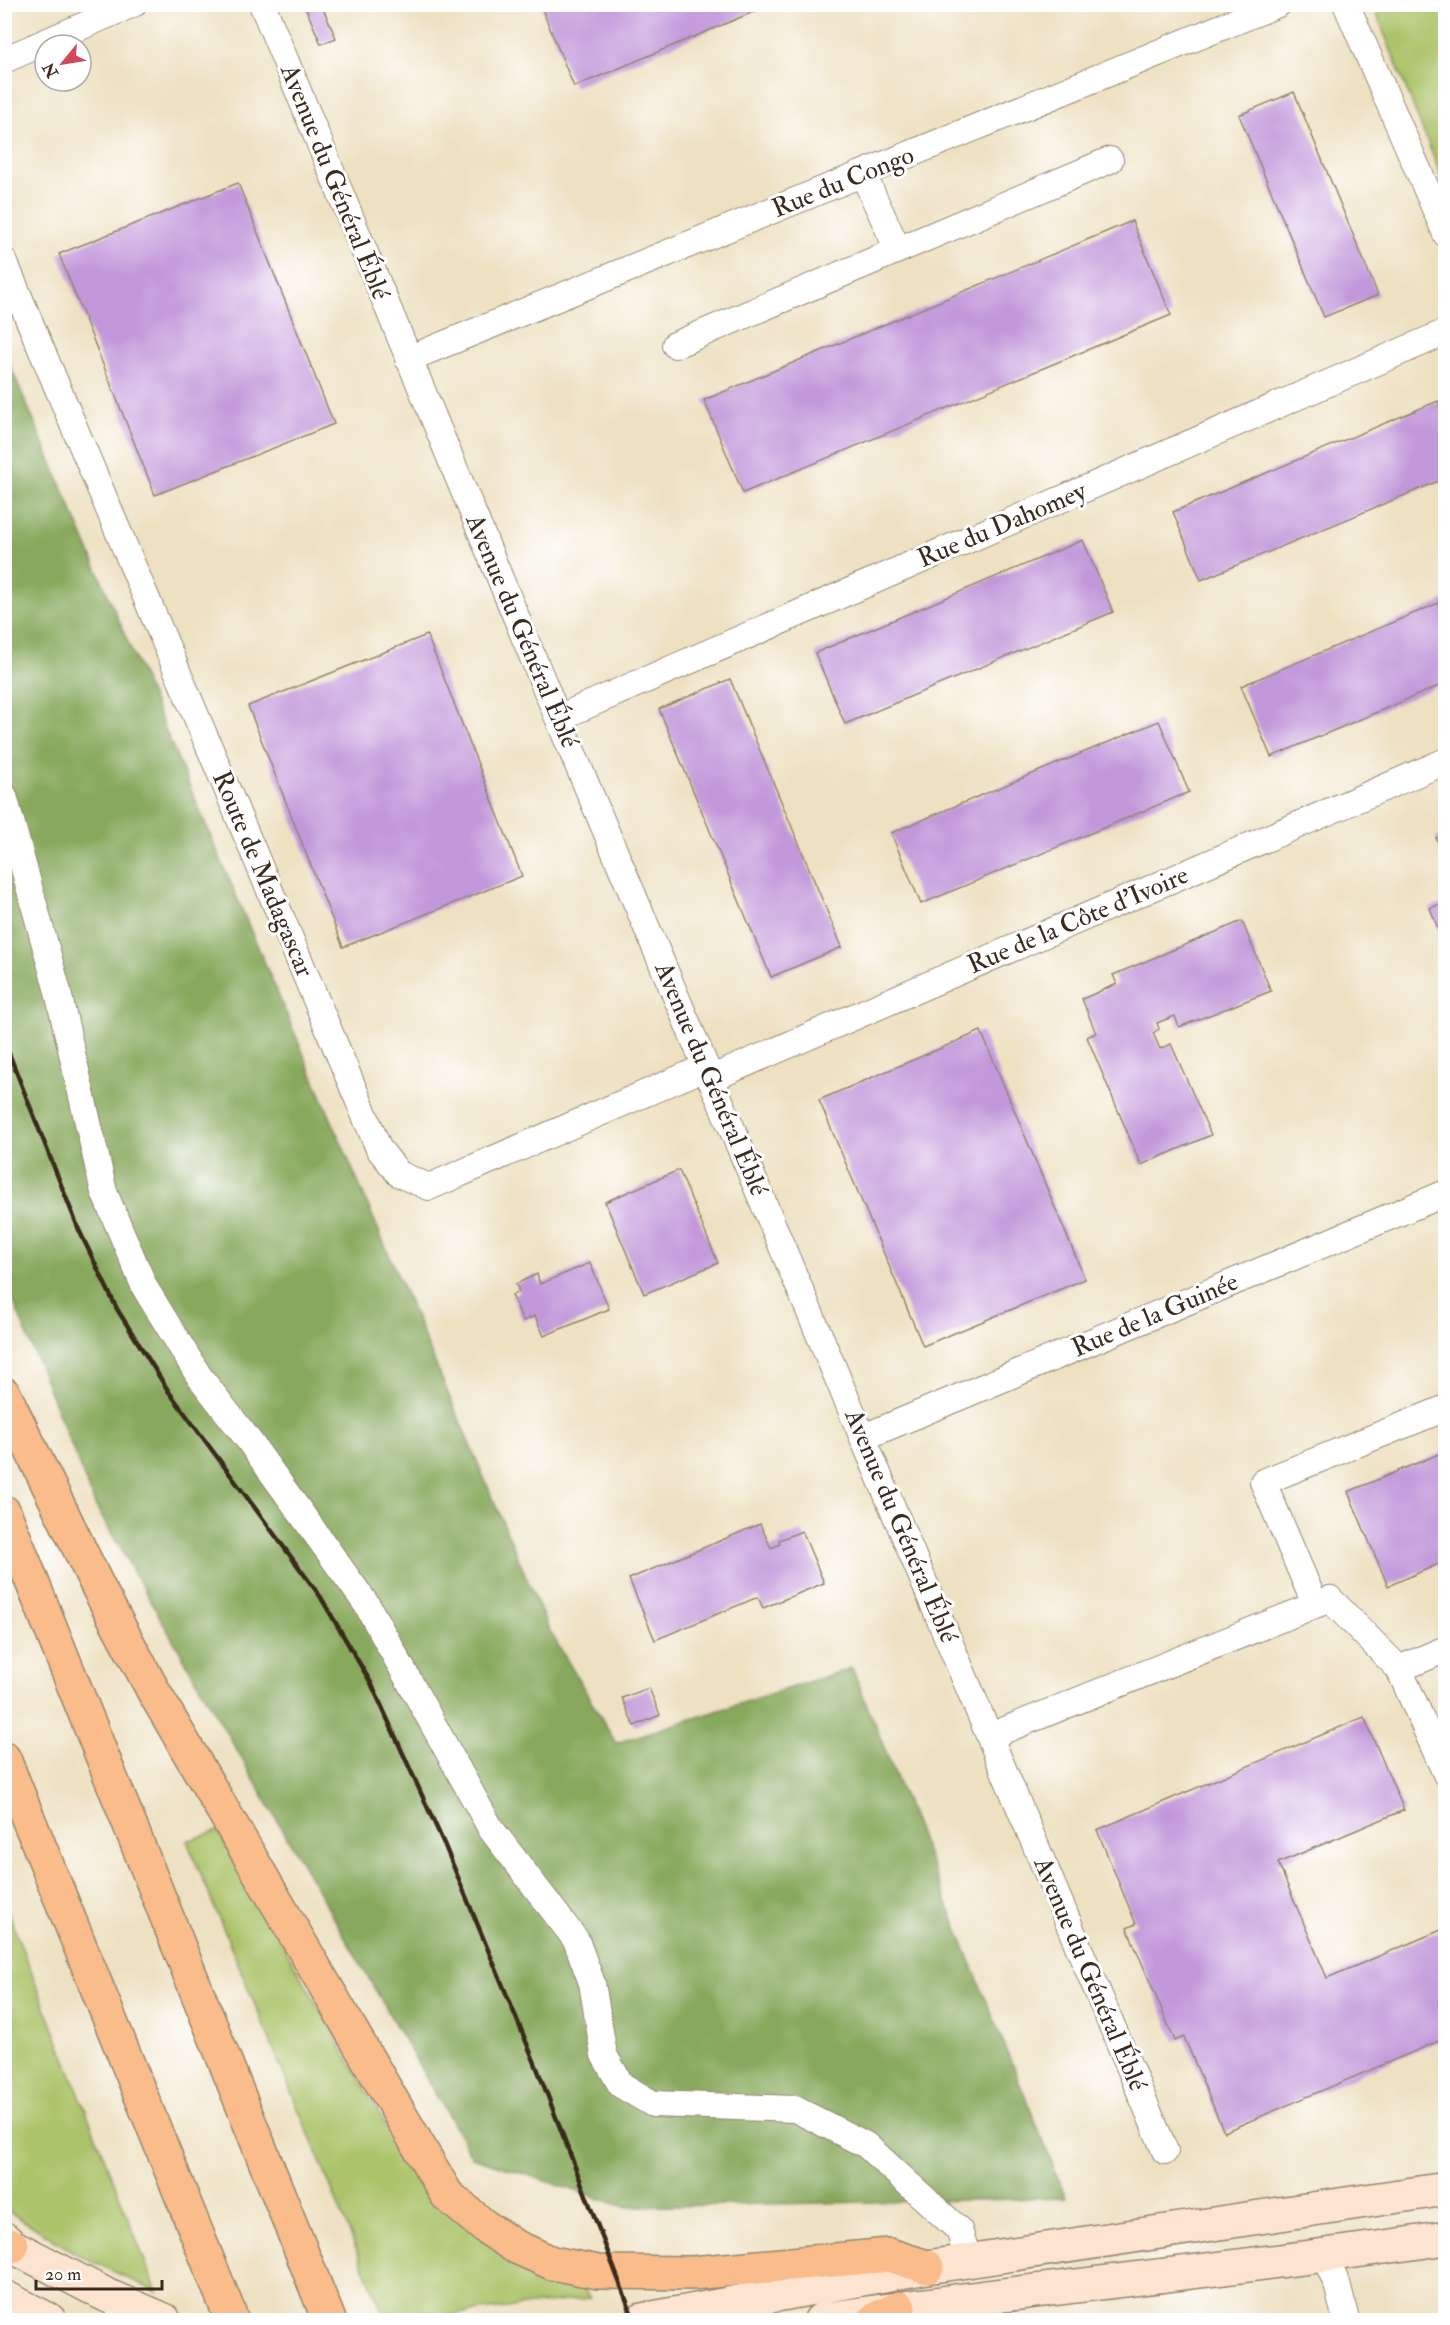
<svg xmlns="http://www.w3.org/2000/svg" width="1450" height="2325" viewBox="0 0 1450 2325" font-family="'IM FELL Double Pica',serif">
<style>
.green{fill:#abc369;stroke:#737644;stroke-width:1.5}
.forest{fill:#88a95d;stroke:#626a3e;stroke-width:1.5}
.building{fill:#c298da}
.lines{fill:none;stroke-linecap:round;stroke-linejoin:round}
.lane-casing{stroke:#948670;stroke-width:28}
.secondary-casing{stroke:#948670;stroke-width:36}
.highway-casing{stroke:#948670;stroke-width:36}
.lane{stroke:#fff;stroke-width:26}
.secondary{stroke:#fde4d0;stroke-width:33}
.highway{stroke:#f9bc8a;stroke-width:33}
.rail{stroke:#3b2a1e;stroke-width:4.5}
.labels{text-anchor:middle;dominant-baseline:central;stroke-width:6;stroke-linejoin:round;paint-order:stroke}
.street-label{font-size:26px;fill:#3b2a1e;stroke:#fff}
</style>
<rect width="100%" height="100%" fill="#fff"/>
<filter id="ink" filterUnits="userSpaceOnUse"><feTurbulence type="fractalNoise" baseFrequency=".0167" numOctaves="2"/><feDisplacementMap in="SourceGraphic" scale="12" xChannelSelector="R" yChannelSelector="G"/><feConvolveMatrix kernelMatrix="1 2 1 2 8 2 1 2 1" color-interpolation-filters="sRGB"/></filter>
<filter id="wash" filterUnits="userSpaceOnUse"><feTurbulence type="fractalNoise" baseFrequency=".008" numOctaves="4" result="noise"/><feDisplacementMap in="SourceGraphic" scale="24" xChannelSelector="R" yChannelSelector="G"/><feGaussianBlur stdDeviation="1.35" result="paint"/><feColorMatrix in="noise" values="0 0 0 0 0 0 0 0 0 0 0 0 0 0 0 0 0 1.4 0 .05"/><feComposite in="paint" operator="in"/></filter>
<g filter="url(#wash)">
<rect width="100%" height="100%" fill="#eee1c2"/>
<path class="green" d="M1373 5H1445V186Z
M218 1831 406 2160 445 2208 554 2279 583 2289 591 2298 405 2320H386L187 1841Z
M4 1905H5L157 2292 75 2253 5 2209Z"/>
<path class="forest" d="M4 351 548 1628 616 1743 852 1668 1066 2198 625 2207 472 2157 95 1505 5 1280Z"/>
<g id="blocks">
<path class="building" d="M304 4H321L336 38 321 44Z
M540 4H770V5L574 87Z
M1294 92 1378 295 1324 317 1239 115Z
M238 183 334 424 155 495 59 254Z
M1132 221 1171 315 743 493 704 400Z
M1438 401 1446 418V478L1201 580 1173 512Z
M1083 540 1113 612 845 724 815 653Z
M1446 600V683L1271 757 1241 686Z
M427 635 522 876 343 947 248 706Z
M730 679 842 947 771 977 659 709Z
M1159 721 1189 792 921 904 891 833Z
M1446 834V860H1445L1436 838Z
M1446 902V946H1445L1430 908Z
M1242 921 1271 991 1179 1027 1175 1016 1157 1023 1159 1029 1153 1033 1160 1049 1171 1044 1211 1135 1141 1165 1087 1037 1096 1033 1082 999 1117 984 1113 975Z
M981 1031 1085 1279 923 1346 819 1100Z
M679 1170 718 1263 644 1294 605 1202Z
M590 1263 609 1309 544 1336 535 1316 523 1321 512 1295 519 1292 516 1284 537 1274 540 1284Z
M1446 1451V1561L1388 1586 1348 1492Z
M760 1524 771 1548 780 1544 779 1540 802 1531 824 1583 763 1608 758 1597 655 1640 629 1579Z
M649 1688 660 1715 634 1726 622 1698Z
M1364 1717 1404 1810 1278 1863 1327 1978 1446 1928V2038L1224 2132 1184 2037 1175 2041 1127 1928 1136 1924 1097 1830Z"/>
</g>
</g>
<g filter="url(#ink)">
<use href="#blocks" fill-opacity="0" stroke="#948670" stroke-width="1.5"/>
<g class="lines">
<g class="lane-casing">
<path id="lane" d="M262 4 558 718 1165 2151
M1346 4 1446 234
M4 60 133 4
M898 250 1110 160
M4 261 379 1149 399 1174 429 1187 706 1067
M675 345 898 250 863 174
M408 359 1278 4
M558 718 1446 332
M4 796 57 988 104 1192 145 1288 199 1376 247 1438 367 1605 491 1829 576 1940 592 1983 604 2055 621 2085 653 2104 795 2109 866 2145 959 2230 969 2261
M710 1079 1446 761
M864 1437 1446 1193
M1315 1604 1263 1482 1446 1408
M1446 1649 1399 1669 1446 1774
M990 1736 1330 1599 1399 1669
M1325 2257 1337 2284 1346 2320"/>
</g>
<g class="secondary-casing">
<path id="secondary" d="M4 2239 12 2246 106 2295 164 2320
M4 2297 49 2320
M642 2320 927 2267 1446 2189
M821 2320C1028 2288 1238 2270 1446 2238"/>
</g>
<g class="highway-casing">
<path id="highway" d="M4 1394 100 1591 154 1692 447 2195 484 2226 514 2246 552 2263 598 2272 692 2273 889 2255 927 2267
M4 1512 329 2320
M4 1759 232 2320
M4 2246H12
M874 2320 899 2308"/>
</g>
<use href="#lane" class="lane"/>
<use href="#secondary" class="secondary"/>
<use href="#highway" class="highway"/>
<path class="rail" d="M4 1041 79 1230 117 1309 169 1392 320 1596 371 1683 445 1846 537 2068 634 2320"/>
</g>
</g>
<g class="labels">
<g class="street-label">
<text transform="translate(335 182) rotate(68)">Avenue du Général Éblé</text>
<text transform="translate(843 182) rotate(-22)">Rue du Congo</text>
<text transform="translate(1002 525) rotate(-23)">Rue du Dahomey</text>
<text transform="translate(522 631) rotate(67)">Avenue du Général Éblé</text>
<text transform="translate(263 874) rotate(67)">Route de Madagascar</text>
<text transform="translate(1078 920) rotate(-23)">Rue de la Côte d'Ivoire</text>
<text transform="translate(711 1079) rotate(67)">Avenue du Général Éblé</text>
<text transform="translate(1155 1315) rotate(-23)">Rue de la Guinée</text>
<text transform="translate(901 1526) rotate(67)">Avenue du Général Éblé</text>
<text transform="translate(1090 1974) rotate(67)">Avenue du Général Éblé</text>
</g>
</g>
<rect width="1450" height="2325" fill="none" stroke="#fff" stroke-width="24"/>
<g transform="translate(63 63) rotate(240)"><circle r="28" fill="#ffffff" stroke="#b1aaa5" stroke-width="1.5"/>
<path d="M0-4.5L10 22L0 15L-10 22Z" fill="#d1495b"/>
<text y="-9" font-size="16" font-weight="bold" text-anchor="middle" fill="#3b2a1e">N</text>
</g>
<path d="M36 2280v9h126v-9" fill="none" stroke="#3b2a1e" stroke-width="3"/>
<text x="45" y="2280" font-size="18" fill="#3b2a1e" stroke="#ffffff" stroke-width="4.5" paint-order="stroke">20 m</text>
</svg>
